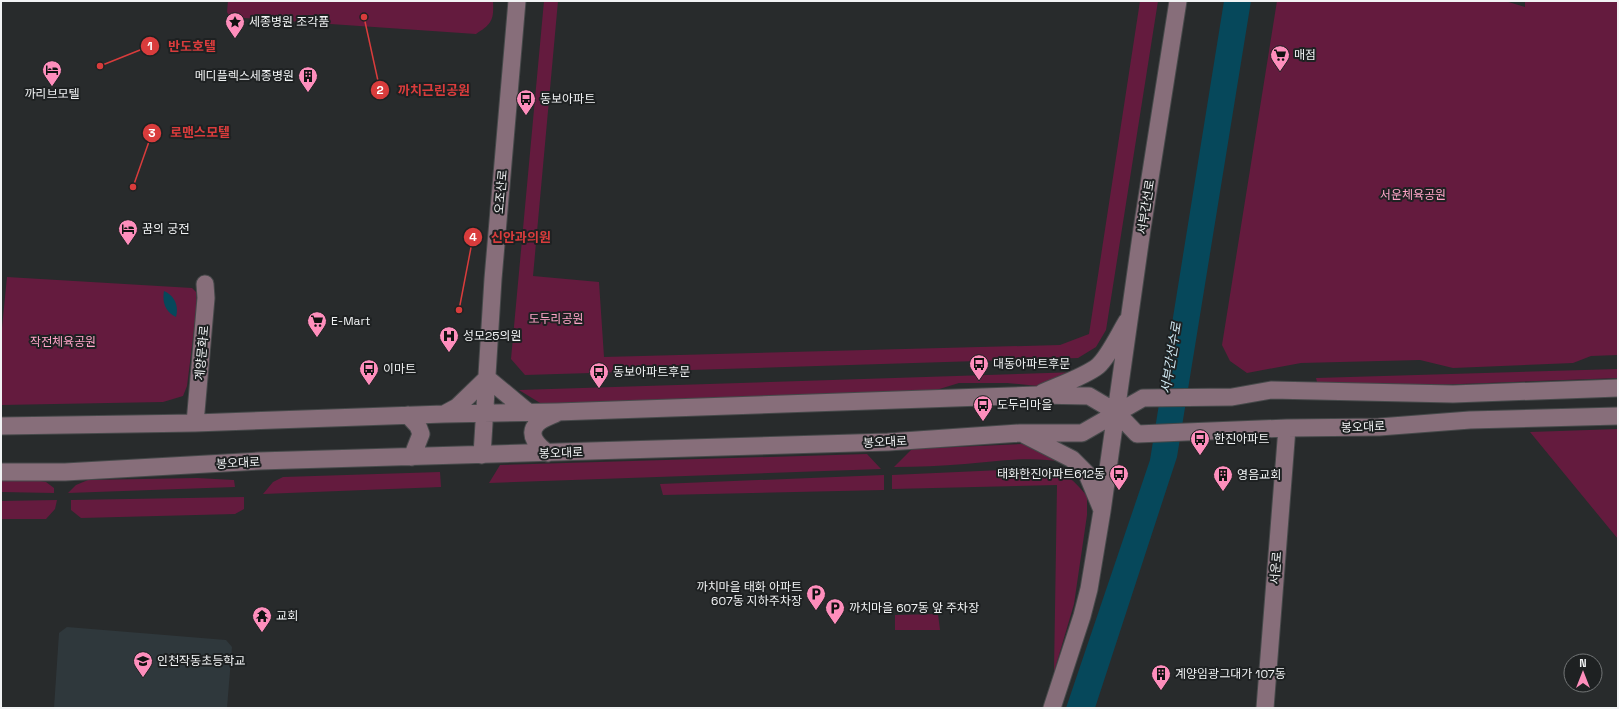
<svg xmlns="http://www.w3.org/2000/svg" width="1619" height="709" viewBox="0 0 1619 709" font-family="'Space Grotesk','Noto Sans KR',sans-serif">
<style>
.built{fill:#2f383c}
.green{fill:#641b3e}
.water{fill:#06485b}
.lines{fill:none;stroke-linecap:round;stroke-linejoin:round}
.secondary-casing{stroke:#46494a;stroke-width:19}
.secondary{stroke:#876e7a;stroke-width:17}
.labels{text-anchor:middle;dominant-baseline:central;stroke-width:4;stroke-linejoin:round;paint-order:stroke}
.poi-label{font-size:12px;fill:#f1f3f4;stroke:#1e2122;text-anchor:start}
.street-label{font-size:12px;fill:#f1f3f4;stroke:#1e2122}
.park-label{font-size:12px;fill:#ffa5c8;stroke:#1e2122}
.water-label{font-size:13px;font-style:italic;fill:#d1e9f3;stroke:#1e2122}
.leader{fill:none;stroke:#d93c3c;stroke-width:1.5}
.callout-dot{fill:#d93c3c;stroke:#1e2122;stroke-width:1.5}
.mark-label{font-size:12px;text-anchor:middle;font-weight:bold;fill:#fff}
.callout-label{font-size:13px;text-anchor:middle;font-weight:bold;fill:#d93c3c;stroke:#1e2122;stroke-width:4;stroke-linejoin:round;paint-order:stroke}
</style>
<rect width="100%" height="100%" fill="#282b2c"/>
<path class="built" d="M67 627 226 640 232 647 227 708H54L59 633Z"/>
<path class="green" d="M228 1H493C494 20 492 24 476 34L230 17 227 12Z
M544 1H558L533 276 599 282 604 357 1060 345 1089 334 1140 1H1158L1106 330 1096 347 1078 358 525 375 511 359Z
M1277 1H1505L1525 7V1H1618V355L1591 356 1573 363 1453 368 1420 360 1301 363 1247 373 1230 361 1222 345Z
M7 277 192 288 196 292 197 306 187 386 183 396 163 402 1 405V338Z
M1618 369V378L1435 385 1317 382 1316 378Z
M1079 372 1038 386 1007 383H959L933 391 545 406 519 390Z
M1618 429V539L1530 432Z
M1021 444 1043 448 1064 462C1031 456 998 461 965 464 941 466 918 467 894 467L912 449Z
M867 454 881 469 489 483 500 465Z
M1046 468C1069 476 1072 478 1087 496V515L1074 604 1054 672 1057 485 892 489V475Z
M440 472 441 487 263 494 273 482 283 477Z
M884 475V490L663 495 660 484Z
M197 478 234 480 235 487 68 493 76 485 88 480Z
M35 480 46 482 54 488V493L1 492V481Z
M244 497V509L235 514 81 518 71 510V500Z
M57 500 55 509 46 519H1V501Z
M938 614 940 630H895V615Z"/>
<path class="water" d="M1224 1H1251L1177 457 1095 708H1066L1150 460Z
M164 291C175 296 179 306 176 317 165 312 162 302 164 291Z"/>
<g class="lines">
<g class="secondary-casing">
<path id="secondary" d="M1042 393C1057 386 1086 376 1098 366 1109 356 1119 334 1127 321
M444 414 457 407 487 378 528 412
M408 415 418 426 421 434 412 457
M195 423 206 298 205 284
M1 426 195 423 444 414 557 412 1037 395 1089 396 1116 412 1137 434 1287 428 1379 427 1470 420 1618 416
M1025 435 1072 459 1087 474 1102 510
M548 453C539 447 526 435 537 424 541 419 551 416 557 413
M482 455 493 279 517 1
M1 472H65L259 461 888 442 1020 433H1082L1143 398 1232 397 1271 390 1453 394 1618 388
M1052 708 1082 616 1089 589 1102 511 1142 229 1178 1
M1265 708 1287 428"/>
</g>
<use href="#secondary" class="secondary"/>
</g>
<defs>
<g id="sight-pin" transform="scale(1)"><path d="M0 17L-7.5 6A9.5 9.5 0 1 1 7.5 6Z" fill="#fe8ebc" stroke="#1e2122"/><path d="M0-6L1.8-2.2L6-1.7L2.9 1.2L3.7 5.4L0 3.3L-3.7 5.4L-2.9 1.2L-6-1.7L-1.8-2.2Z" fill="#111"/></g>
<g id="supermarket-pin" transform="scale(1)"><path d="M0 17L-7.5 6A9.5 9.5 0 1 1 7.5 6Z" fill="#fe8ebc" stroke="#1e2122"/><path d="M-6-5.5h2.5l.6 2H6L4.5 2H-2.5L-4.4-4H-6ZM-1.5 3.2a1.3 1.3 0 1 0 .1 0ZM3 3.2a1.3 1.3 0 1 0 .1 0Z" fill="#111"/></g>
<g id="hotel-pin" transform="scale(1)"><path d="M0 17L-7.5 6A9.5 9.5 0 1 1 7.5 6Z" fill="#fe8ebc" stroke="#1e2122"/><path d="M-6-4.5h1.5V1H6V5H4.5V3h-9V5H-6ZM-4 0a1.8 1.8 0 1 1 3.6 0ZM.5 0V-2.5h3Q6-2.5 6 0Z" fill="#111"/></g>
<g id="building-pin" transform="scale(1)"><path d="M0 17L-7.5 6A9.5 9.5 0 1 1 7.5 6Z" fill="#fe8ebc" stroke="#1e2122"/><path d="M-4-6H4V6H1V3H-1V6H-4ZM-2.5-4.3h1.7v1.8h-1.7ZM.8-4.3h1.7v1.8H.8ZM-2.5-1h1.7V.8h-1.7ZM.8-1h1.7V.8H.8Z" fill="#111"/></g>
<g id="bus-pin" transform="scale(1)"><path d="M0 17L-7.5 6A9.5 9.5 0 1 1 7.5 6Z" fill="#fe8ebc" stroke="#1e2122"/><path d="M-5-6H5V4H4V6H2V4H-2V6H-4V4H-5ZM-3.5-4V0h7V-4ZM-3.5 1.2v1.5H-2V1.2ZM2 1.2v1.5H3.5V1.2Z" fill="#111"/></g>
<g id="hospital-pin" transform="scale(1)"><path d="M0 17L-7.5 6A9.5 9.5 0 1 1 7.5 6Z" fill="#fe8ebc" stroke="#1e2122"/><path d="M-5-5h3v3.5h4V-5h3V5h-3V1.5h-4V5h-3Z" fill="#111"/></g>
<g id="parking-pin" transform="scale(1)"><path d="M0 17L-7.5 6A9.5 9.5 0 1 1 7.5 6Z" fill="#fe8ebc" stroke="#1e2122"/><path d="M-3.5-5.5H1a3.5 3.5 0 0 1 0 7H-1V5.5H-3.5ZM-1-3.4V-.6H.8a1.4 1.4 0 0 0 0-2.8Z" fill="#111"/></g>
<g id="temple-pin" transform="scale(1)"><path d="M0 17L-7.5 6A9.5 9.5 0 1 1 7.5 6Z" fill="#fe8ebc" stroke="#1e2122"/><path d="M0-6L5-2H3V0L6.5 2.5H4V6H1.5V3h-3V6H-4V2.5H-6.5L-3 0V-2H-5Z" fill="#111"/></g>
<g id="school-pin" transform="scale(1)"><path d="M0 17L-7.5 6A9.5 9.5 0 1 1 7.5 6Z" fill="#fe8ebc" stroke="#1e2122"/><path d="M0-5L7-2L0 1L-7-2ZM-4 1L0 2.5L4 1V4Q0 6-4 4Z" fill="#111"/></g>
</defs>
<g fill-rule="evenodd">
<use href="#sight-pin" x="235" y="22"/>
<use href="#supermarket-pin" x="1280" y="55"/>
<use href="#hotel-pin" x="52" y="70"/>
<use href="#building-pin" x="308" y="76"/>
<use href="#bus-pin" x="526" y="99"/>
<use href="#hotel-pin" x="128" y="229"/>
<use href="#supermarket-pin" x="317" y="321"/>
<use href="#hospital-pin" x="449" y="336"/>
<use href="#bus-pin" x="979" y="364"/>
<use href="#bus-pin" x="369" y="369"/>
<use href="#bus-pin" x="599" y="372"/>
<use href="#bus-pin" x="983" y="405"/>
<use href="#bus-pin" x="1200" y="439"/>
<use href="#bus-pin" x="1119" y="474"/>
<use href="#building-pin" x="1223" y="475"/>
<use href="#parking-pin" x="816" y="594"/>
<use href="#parking-pin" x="835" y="608"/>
<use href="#temple-pin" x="262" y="616"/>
<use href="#school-pin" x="143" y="661"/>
<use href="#building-pin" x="1161" y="674"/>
</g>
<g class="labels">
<g class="poi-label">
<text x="249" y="22">세종병원 조각품</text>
<text x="1294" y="55">매점</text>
<text x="294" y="76" text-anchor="end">메디플렉스세종병원</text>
<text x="52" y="94" text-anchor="middle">까리브모텔</text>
<text x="540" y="99">동보아파트</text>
<text x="142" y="229">꿈의 궁전</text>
<text x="331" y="321">E-Mart</text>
<text x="463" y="336">성모25의원</text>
<text x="993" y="364">대동아파트후문</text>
<text x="383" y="369">이마트</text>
<text x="613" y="372">동보아파트후문</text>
<text x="997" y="405">도두리마을</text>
<text x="1214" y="439">한진아파트</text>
<text x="1105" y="474" text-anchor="end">태화한진아파트612동</text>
<text x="1237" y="475">영음교회</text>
<text x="802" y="587" text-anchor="end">까치마을 태화 아파트<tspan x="802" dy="14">607동 지하주차장</tspan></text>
<text x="849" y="608">까치마을 607동 앞 주차장</text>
<text x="276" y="616">교회</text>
<text x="157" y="661">인천작동초등학교</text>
<text x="1175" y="674">계양임광그대가 107동</text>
</g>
<g class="street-label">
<text transform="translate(501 192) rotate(-85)">오조산로</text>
<text transform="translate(1146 207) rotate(-81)">서부간선로</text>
<text transform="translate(202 353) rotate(-85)">계양문화로</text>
<text transform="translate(1363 427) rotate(-2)">봉오대로</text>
<text transform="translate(885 442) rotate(-3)">봉오대로</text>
<text transform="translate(561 453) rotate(-2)">봉오대로</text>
<text transform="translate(238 463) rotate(-3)">봉오대로</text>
<text transform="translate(1276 568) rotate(-86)">서운로</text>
</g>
<g class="park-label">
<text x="1413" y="195">서운체육공원</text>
<text x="556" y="319">도두리공원</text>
<text x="63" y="342">작전체육공원</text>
</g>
<g class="water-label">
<text transform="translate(1171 358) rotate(-81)">서부간선수로</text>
</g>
</g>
<path class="leader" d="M100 66L150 46M364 17L380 90M133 187L152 133M459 310L473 237"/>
<g class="callout-dot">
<circle cx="100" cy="66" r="4"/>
<circle cx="364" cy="17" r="4"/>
<circle cx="133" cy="187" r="4"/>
<circle cx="459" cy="310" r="4"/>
<circle cx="150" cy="46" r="10"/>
<circle cx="380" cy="90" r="10"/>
<circle cx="152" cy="133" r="10"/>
<circle cx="473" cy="237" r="10"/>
</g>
<g class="mark-label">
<text x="150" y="50">1</text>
<text x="380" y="94">2</text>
<text x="152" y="137">3</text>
<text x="473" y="241">4</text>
</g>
<g class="callout-label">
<text x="192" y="51">반도호텔</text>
<text x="434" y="95">까치근린공원</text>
<text x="200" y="137">로맨스모텔</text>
<text x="521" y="242">신안과의원</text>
</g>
<rect width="1619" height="709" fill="none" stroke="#f1f3f4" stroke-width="4"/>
<g transform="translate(1583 673)"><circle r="19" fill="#1e2122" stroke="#727576"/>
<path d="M0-3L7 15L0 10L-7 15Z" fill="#fe8ebc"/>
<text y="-6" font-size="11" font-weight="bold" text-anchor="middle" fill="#f1f3f4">N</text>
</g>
</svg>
